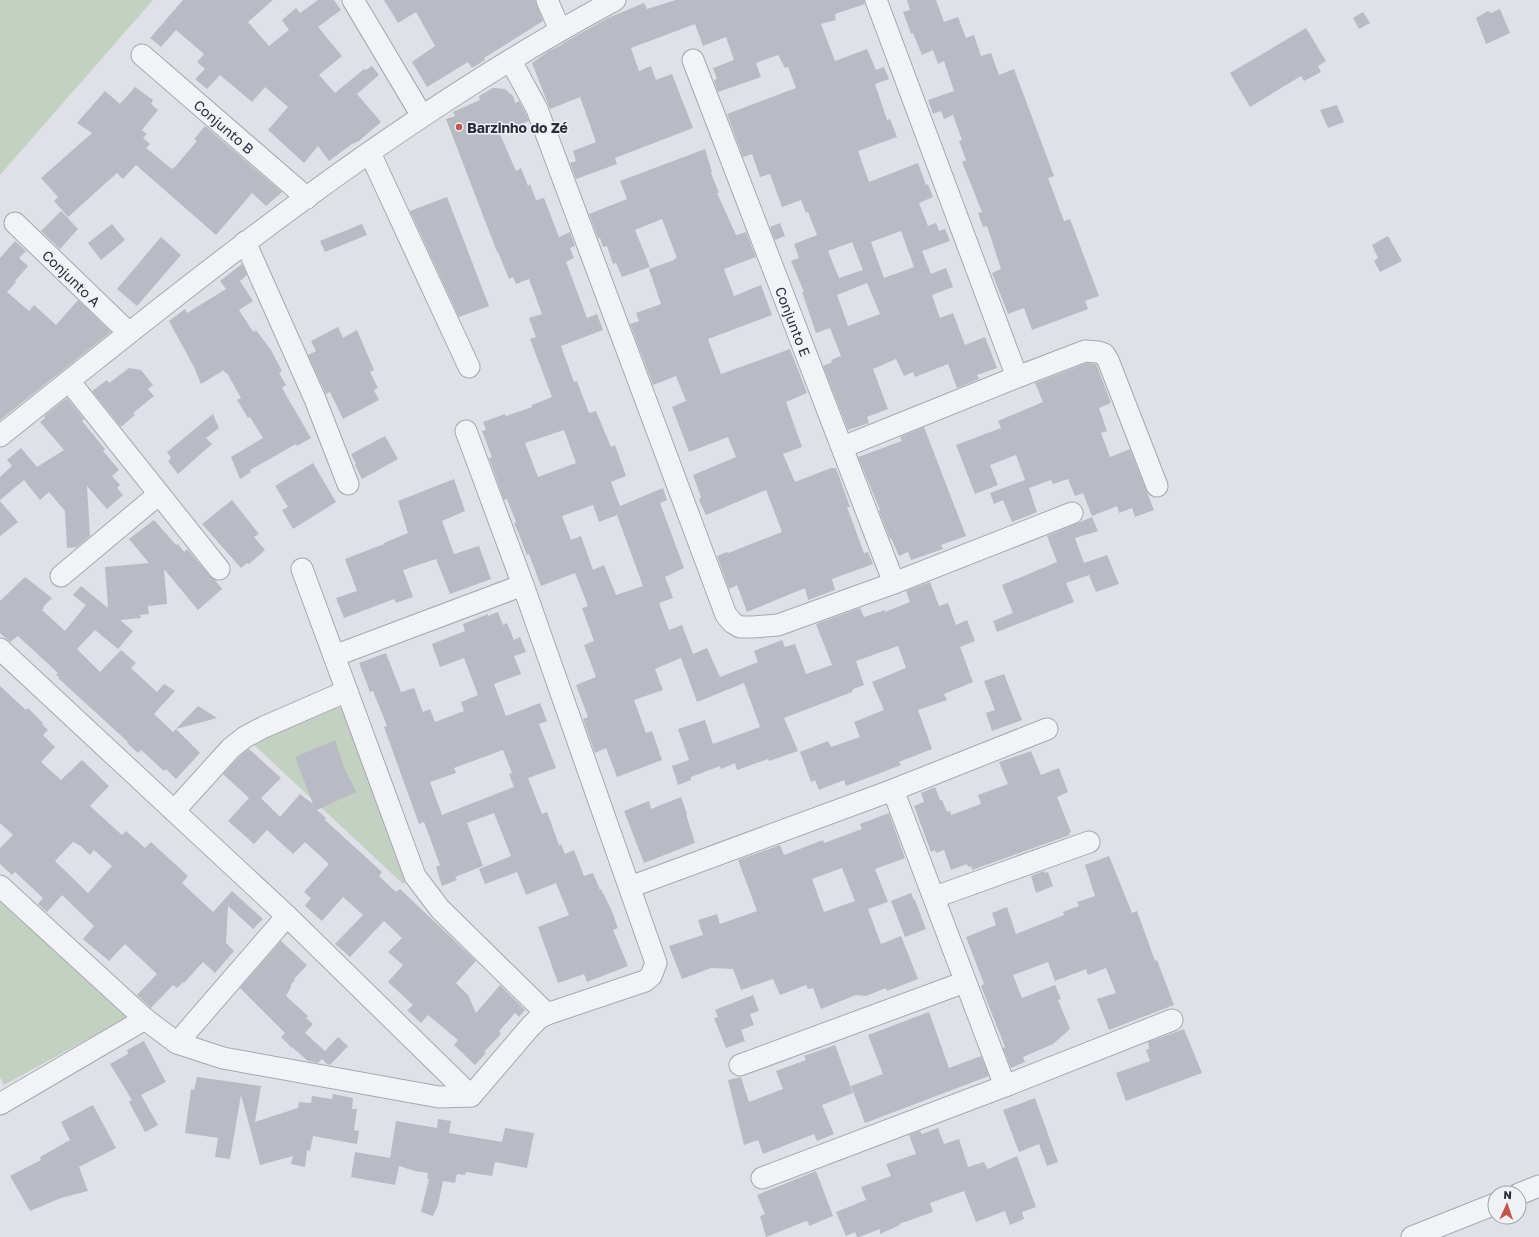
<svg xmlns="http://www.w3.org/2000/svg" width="1539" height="1237" viewBox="0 0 1539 1237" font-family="'Golos Text',sans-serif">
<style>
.green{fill:#c3d1c2}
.building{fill:#b8bac4;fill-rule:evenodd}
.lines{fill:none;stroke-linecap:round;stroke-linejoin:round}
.minor-casing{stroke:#a6a7b2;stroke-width:23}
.minor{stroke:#f2f3f6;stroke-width:21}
.poi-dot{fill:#c15750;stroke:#eff1f5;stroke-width:1.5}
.labels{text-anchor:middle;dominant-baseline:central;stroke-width:3;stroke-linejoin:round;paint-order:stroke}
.street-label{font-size:14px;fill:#2a2d3e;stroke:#eff1f5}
.poi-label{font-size:14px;font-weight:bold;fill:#2a2d3e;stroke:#eff1f5;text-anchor:start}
</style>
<rect width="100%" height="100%" fill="#e0e1e8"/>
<path class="green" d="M0 0H153L0 175Z
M338 707 345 709 409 879 403 884 252 743Z
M0 897 130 1016 4 1085 0 1077Z"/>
<path class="building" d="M183 0H273L248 22 269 46 289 30 282 20 296 8 300 13 318 0H334L341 10 318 27 342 56 319 75 335 93 364 69 366 70 372 66 379 75 357 94 381 122 359 141 352 144 329 161 318 146 304 163 268 130 288 107 265 87 252 102 220 75 207 89 195 79 205 69 197 62 204 54 176 30 161 47 150 38Z
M384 0H535L543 21 484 58 485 60 472 68 468 62 427 87 412 62 435 46 416 12 398 23Z
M676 0H864L865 4 835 14 836 20 821 24 835 61 867 49 876 70 884 67 889 79 875 84 887 120 890 119 897 137 858 151 869 182 918 163 926 185 928 184 933 197 919 203 928 226 936 223 939 231 945 229 950 241 922 251 931 274 946 268 953 287 932 295 940 318 953 313 965 345 985 337 997 368 977 375 979 379 957 388 948 364 915 377 913 372 904 376 896 359 873 369 888 409 867 417 869 423 848 430 823 366 832 362 831 360 841 356 830 328 816 333 802 292H804L791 261 799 258 794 244 817 235 808 212 806 213 801 200 782 207 770 174 760 177 752 154 743 157 727 114 796 88 788 67 785 68 778 55 756 63 761 77 718 92 714 80 717 79 713 68 734 60 726 37 703 46 695 24 631 48 639 71 651 66 656 80 672 74 693 128 615 158 617 164 576 179 570 163 576 161 573 151 596 142 580 97 550 109 532 63 549 51 563 44V43L608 18 644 3 647 9ZM901 231 914 267 884 278 871 242ZM852 242 863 270 839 278 828 251ZM867 283 880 314 848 326 837 295Z
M907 0H936L944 22 958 17 966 38 974 35 981 56 991 53 999 75 1014 69 1054 176 1048 178 1064 221 1070 219 1099 296 1085 301 1088 309 1032 330 1024 308 1008 314 992 273 1001 269 987 226 983 227 978 213 982 212 962 162 966 160 959 141 962 140 953 115 944 119 941 111 933 114 928 100 954 91 944 61 938 64 933 50 922 55 913 33 911 34 903 12 910 10Z
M1500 9 1510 33 1486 44 1476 18 1488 11 1491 13Z
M1363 12 1370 23 1359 29 1353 18Z
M1306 28 1326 61 1318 66 1321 72 1304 81 1301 76 1250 107 1230 73Z
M135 87 153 100 151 104 158 110 142 130 147 134 143 138 150 144 146 148 172 169 174 167V168L197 141 194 139 205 126 282 192 266 206 252 193 216 235 136 165 123 179 117 173 68 217 54 201 58 197 41 178 92 133 77 123 105 91 120 104Z
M493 88 505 89 513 96 515 103 519 101 526 114 529 121 499 132 516 171 521 168 528 186 530 184 536 200 544 198 559 237 570 232 575 246 570 248 574 258 566 262 587 318 597 314 603 330 561 346 574 382 577 381 589 413 596 411 611 447 615 445 626 476 611 482 620 506 663 488 667 500 660 503 684 568 665 577 673 598 659 603 669 630 682 625 693 654 707 648 720 677 758 662 754 651 782 640 785 647 795 644 806 674 832 665 816 624 860 608 864 617 885 610V612L910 602 906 591 930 582 939 606 948 603 956 625 967 620 975 641 960 647 973 682 944 694 947 700 918 710 932 749 899 762 901 765 878 774 846 786 844 780 819 790 815 780 811 782 800 752 828 741 831 747 860 737 854 722 884 710 872 682 906 668 898 646 856 661 864 685 853 689 852 692 784 718 798 751 769 761 768 759 737 770 735 763 721 769 720 766 691 777V780L678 785 672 766 689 760 678 729 705 720 713 744 760 727 744 683 697 702 681 658 655 669 663 690 634 700 646 733 652 731 662 760 617 777 606 748 595 753 583 719 588 717 576 685 596 677 584 645 594 641 582 608 588 606 575 573 541 586 529 554 527 555 518 532 514 523 516 522 507 499 504 500 489 458 492 457 482 431 486 430 483 422 505 414 506 416 512 414 532 407V405L552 397 530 339 536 337 529 318 542 314 529 279 516 284 513 277 509 279 498 252H497L446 119 455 116 453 112 480 100 479 96ZM564 430 576 463 538 477 525 443ZM593 505 599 522 617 515 643 586 616 595 604 565 593 570 581 536 571 540 562 516Z
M1337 105 1344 122 1328 128 1320 110Z
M705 149 712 172 711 173 719 193H717L736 235 746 232 756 257 724 269 734 296 761 285 772 315 708 339 721 374 790 349 807 393 786 402 802 447 783 454 795 482 831 468H836L850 507H847L854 526 864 553 868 552 873 564 832 579 835 590 808 600 805 588 747 612 737 585 729 589 717 556 727 552 728 553 782 532 766 490 706 515 699 500 701 497 693 475 736 457 728 437 689 452 672 407 686 401 676 376 653 385 630 324 639 321 636 313 661 304 649 269 674 260V259L677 258 662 219 635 230 650 267 622 277 616 263 613 264 607 246 603 247 600 238H598L589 214 627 199 620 181Z
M447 197 489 306 459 317 410 211Z
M61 211 78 229 60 249 41 231Z
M780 223 785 236 775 240 770 227Z
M112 224 125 240 101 260 88 243Z
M362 224 367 235 325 252 320 241Z
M1388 236 1402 261 1380 272 1374 261 1378 258 1372 245Z
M161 237 181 255 137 306 117 289Z
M15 241 26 251 19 258 28 266 15 281 16 282 7 292 29 311 34 305 56 325 78 300 111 332 0 420V301L6 294 0 301V258Z
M242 264 247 275 240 281 253 301 239 310 252 330 254 332 256 330 271 350 282 371 279 373 286 385 282 388 311 438 297 446 296 444 250 470 251 472 240 479 231 457 263 438 250 417 248 418 237 400 241 398 227 373H225L224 370 201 384 194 367 169 321 185 309 187 313 226 289 220 281Z
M338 327 343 338 357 330 374 370 370 372 378 388 374 390 379 400 343 419 330 392 326 394 308 355 316 351 311 341Z
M1087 363 1096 364 1097 366 1111 403 1099 408 1107 431 1101 433 1110 457 1130 449 1154 510 1135 517 1132 508 1119 513 1117 506 1092 516 1083 493 1075 496 1068 479 1053 484 1051 480 1029 488 1037 512 1012 522 1003 500 994 504 990 493 1025 480 1016 455 990 465 998 485 975 494 956 445 1001 428 998 421 1043 402 1035 383Z
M129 368 141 370 153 385 148 389 154 396 133 413 135 415 121 427 92 391 107 380 109 383Z
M67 398 84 419 82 421 105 449 103 451 119 470 112 476 120 485 117 488 123 495 107 509 87 486 90 536 77 547 67 548 65 511 49 492 40 500 24 480 0 500V477L12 466 7 460 21 448 37 467 64 450 40 422 45 418 44 416Z
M213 414 219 428 206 438 212 444 178 474 168 461 171 458 167 452Z
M924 427 966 536 941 545 943 549 911 560 908 552 899 556 891 538 890 539 879 511 880 510 858 457 902 441 900 437Z
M385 436 398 459 362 479 355 465 356 464 351 454Z
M313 463 336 502 293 529 282 510 288 507 275 486Z
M454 479 465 511 442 521 454 554 479 546 491 579 450 594 436 559 403 570 413 597 396 603 394 599 344 618 336 598 357 591 345 559 384 544V543L408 533 398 501Z
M232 500 259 534 254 537 265 550 249 564 247 563 241 568 202 524Z
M0 501 18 522 0 536Z
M1092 517 1098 531 1075 538 1084 563 1107 555 1119 584 1096 592 1089 575 1066 583 1074 602 997 632 993 621 1013 613 1002 585 1057 562 1047 536Z
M154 520 176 545 178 544 184 552 187 549 210 576 215 580 222 589 198 610 164 569 167 604 148 606 149 614 140 615 141 618 120 620 133 631 118 649 95 630 77 649 100 672 121 650 136 663 131 668 157 692 164 684 175 691 154 714 173 732 198 706 217 718 176 729 200 753 176 779 166 769 164 771 141 750 138 753 127 743 128 742 58 678 59 677 56 675 58 673 18 636 10 642 0 633V601L25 577 52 598 43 607 44 608 42 610 65 631 86 605 73 595 81 586 108 608 105 567 149 563 129 539Z
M498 612 503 625 507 623 514 640 520 637 526 652 514 656 521 674 494 684 506 716 540 703 547 721 539 724 556 768 528 778 542 814 547 812 559 845 561 844 565 854 574 850 584 876 593 873 600 890 601 889 611 909 618 928 613 930 628 966 587 982 584 974 558 983 538 927 569 915 556 883 526 895 517 872 485 884 479 869 511 856 494 813 467 823 483 866 455 877 457 880 442 886 436 867 440 865 424 822 419 824 384 727 387 726 373 691 370 692 359 663 386 653 401 692 414 688 423 712 430 709 435 722 464 711 461 702 478 695 464 658 440 667 432 644 465 631 463 624 488 614V616ZM503 750 512 773 509 774 514 787 442 815 430 782 456 773 454 768Z
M1004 674 1022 720 992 731 986 713 995 710 984 681Z
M0 686 26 710 28 708 43 723 42 724 48 730 43 735 55 747 41 762 61 780 82 760 109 786 90 806 122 835 126 831 145 848 151 842 188 876 182 883 213 912 232 891 263 919 253 929 228 906 226 943 234 951 215 973 203 962 184 983 183 982 177 988 173 985 151 1008 137 995 157 974 125 944 109 961 83 939 94 926 62 895 47 912 38 904 43 898 15 872 12 875 0 864V848L13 835 0 823ZM73 842 81 846 90 855 94 850 112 866 88 893 55 861Z
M335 740 344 767 356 792 317 810 326 818 325 820 382 872 379 876 396 892 400 889 476 961 456 983 468 995 476 1013 500 985 525 1010 519 1017 515 1013 499 1031 501 1034 484 1052 486 1053 475 1065 454 1045 458 1040 428 1015 421 1023 407 1010 413 1005 388 982 403 965 388 952 402 938 384 921 350 957 335 944 363 915 343 897 322 921 305 906 311 898 304 892 329 864 305 842 293 854 267 830 254 844 228 821 249 798 223 774 241 755 249 749 281 778 261 798 280 817 300 794 313 804 295 757Z
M1031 751 1041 775 1059 768 1068 792 1057 797 1071 832 1069 833 1070 835 972 870 971 866 968 867 967 864 951 870 944 850 936 853 935 850 931 852 914 806 924 802 921 793 935 787 940 800H942L947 812 950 811 951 815 981 804 978 795 1008 784 999 762Z
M681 797 687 814H686L695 843 644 863 624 811 649 801 651 809Z
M889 813 905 858 875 869 888 902 868 909 881 944 901 936 918 979 887 991 886 988 866 996 856 995 821 1009 813 988 808 989 806 985 780 995 773 979 741 990 733 969 711 968 682 979 669 946 703 935 698 920 717 914 720 924 757 911 738 860 780 845 784 855 823 840 824 843 862 829 860 824ZM842 868 855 901 824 912 812 879Z
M1109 856 1132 913 1137 911 1155 961 1157 960 1174 1005 1109 1030 1097 999 1116 993 1106 968 1088 975 1086 969 1055 981 1048 962 1013 975 1022 998 1055 985 1061 999 1058 1000 1070 1029 1053 1044 1023 1057 1025 1062 1011 1068 1003 1048 1005 1047 981 986 984 984 966 937 996 925 992 913 1007 907 1016 934 1064 915 1063 912 1079 906 1077 902 1095 896 1085 865Z
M1044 871 1045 873 1048 872 1053 886 1036 893 1031 876Z
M911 893 914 900H915L926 929 905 937 891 901Z
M281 941 307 965 294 979 295 980 291 984V987L286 996 308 1016 306 1018 313 1024 305 1033 325 1051 338 1037 348 1046 330 1065 327 1064 322 1059 318 1063 308 1061 292 1047V1048L281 1037 285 1033 240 988Z
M753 995 759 1011 750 1014 754 1025 741 1030 745 1041 726 1048 714 1018 718 1017 715 1010Z
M929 1012 949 1068 981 1056 989 1076 865 1123 851 1086 883 1074 868 1035Z
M1184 1029 1202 1073 1126 1101 1116 1073 1150 1061 1146 1050 1149 1049 1148 1042Z
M144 1041 166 1082 141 1095 158 1125 145 1132 129 1102 132 1100 110 1064 128 1054 127 1050Z
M835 1045 853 1093 822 1105 834 1134 817 1141 814 1134 763 1154 758 1140 744 1145 728 1080 741 1077 749 1102 783 1089 776 1071 806 1060 804 1056Z
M197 1077 261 1086 255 1122 298 1108 299 1102 311 1103 312 1096 332 1099 333 1094 353 1098 352 1109H357L354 1130 359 1131 357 1144 313 1136 310 1151 307 1150 305 1167 291 1164 293 1156 260 1165 241 1095 230 1159 215 1157 218 1138 185 1133 191 1089 194 1090Z
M1035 1098 1058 1162 1047 1166 1039 1144 1019 1152 1003 1110Z
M93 1105 116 1148 79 1167 88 1191 61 1198 30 1211 10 1176 41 1160 40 1157 70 1140 61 1122Z
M438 1119 451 1121 449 1133 502 1142 505 1128 534 1133 527 1168 495 1162 492 1176 466 1172 465 1175 457 1174 455 1183 443 1181 438 1205 433 1216 421 1212 429 1179H427L428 1173 415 1171 399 1166 395 1185 351 1177 355 1152 390 1158 396 1121 437 1128Z
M938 1128 944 1144 959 1139 968 1167 984 1162 988 1169 1017 1156 1036 1207 1022 1212 1024 1219 1010 1225 1005 1211 976 1222 964 1191 930 1203 933 1212 899 1224 900 1225 880 1234V1229L859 1237H857L855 1232 846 1236 836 1212 866 1200 861 1187 891 1176 886 1164 916 1154 909 1135 920 1131 922 1134Z
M816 1171 833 1216 809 1226 808 1222 806 1221 766 1237 760 1216 765 1214 757 1195Z"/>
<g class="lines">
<g class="minor-casing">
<g id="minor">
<path d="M353 0 422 116"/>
<path d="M547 0 560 30"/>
<path d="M876 0 1017 377"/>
<path id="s1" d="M142 55 307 198"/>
<path id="s2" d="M693 60 894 583"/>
<path d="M511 61 537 109 726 615 733 623 740 627H753L778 625 894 583 1072 513"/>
<path d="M370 153 469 367"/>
<path id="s3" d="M15 223 129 333"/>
<path d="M245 242 315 399 348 484"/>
<path d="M69 381 219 569"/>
<path d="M0 436C196 279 393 119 615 0"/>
<path d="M843 447 1017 377 1085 351 1098 352 1104 354 1108 360 1157 486"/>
<path d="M302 569 415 876 440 909 547 1014 645 981 651 976 656 963 523 585 466 431"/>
<path d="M61 576 159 494"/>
<path d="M0 649 287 916 471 1096"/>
<path d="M334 656 523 585"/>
<path d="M893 790 1005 1086"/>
<path d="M174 811 231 748 245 737 264 727 347 691"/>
<path d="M0 886 145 1019 177 1043 223 1058 439 1097 471 1096 530 1027 539 1018 547 1014"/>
<path d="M630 887 893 790 1047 729"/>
<path d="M935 897 1089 842"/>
<path d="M177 1043 287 916"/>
<path d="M740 1065 965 982"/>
<path d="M0 1104 145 1019"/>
<path d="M762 1178 1005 1086 1172 1020"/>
<path d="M1519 1194 1539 1186"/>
<path d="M1412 1237 1495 1204"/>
</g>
</g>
<use href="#minor" class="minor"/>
</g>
<circle class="poi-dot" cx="459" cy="127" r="4"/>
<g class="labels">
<g class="street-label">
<text stroke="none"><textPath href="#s1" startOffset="109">Conjunto B</textPath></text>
<text stroke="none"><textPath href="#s3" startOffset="79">Conjunto A</textPath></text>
<text stroke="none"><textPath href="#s2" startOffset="280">Conjunto E</textPath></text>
</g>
<g class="poi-label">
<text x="467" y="127">Barzinho do Zé</text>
</g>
</g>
<g transform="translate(1507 1205) rotate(3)"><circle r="19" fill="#eff1f5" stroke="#a0a3ac"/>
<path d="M0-3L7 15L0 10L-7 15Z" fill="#c15750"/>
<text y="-6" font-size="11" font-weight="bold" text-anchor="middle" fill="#2a2d3e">N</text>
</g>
</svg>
